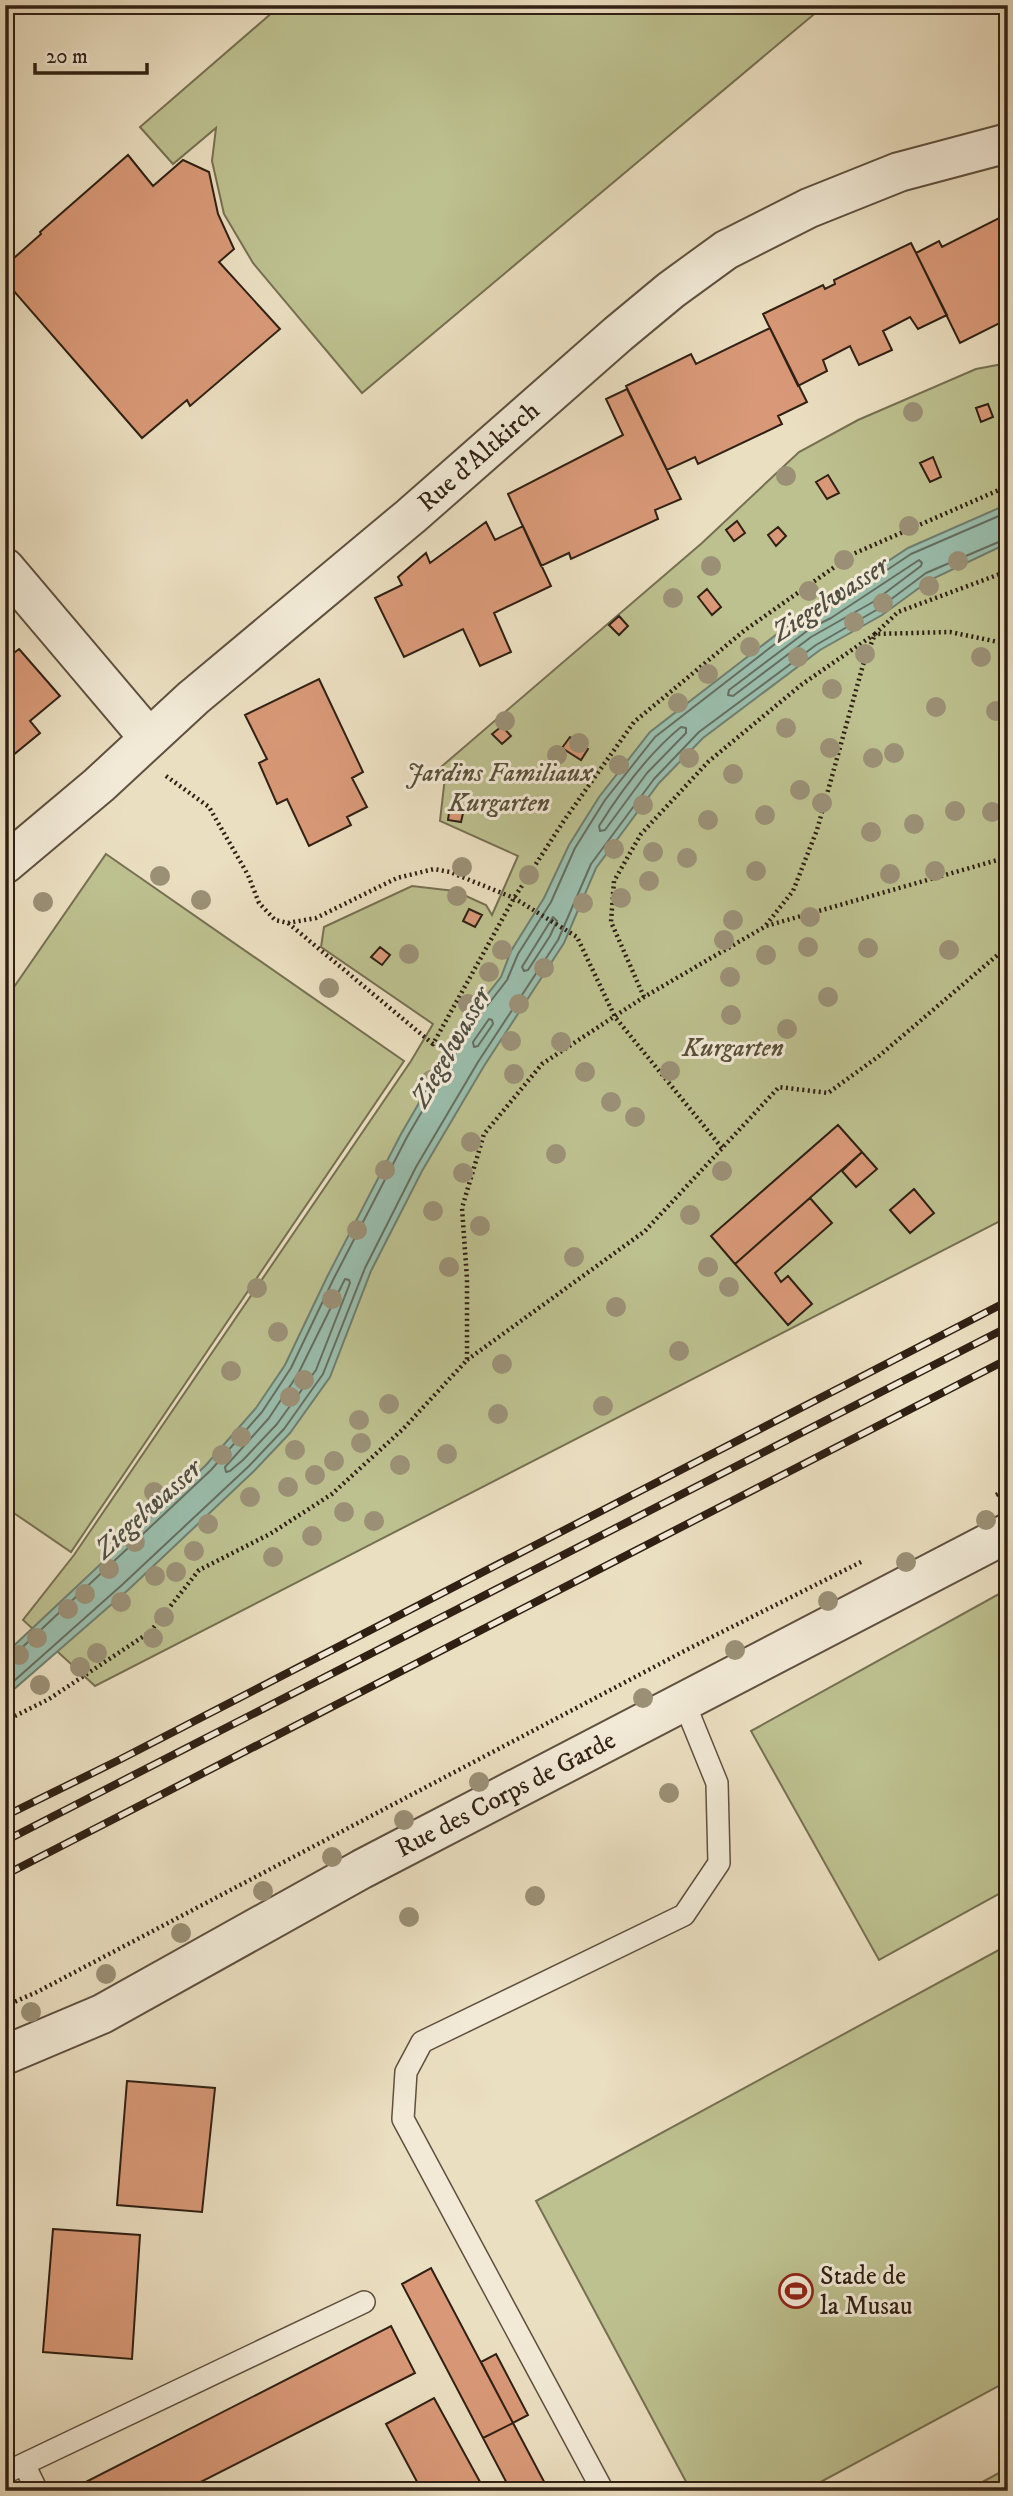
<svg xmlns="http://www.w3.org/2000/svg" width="1013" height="2496" viewBox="0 0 1013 2496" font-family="'IM FELL DW Pica',serif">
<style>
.green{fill:#bdc08f;stroke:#767052;stroke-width:2}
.water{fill:#9abdac;stroke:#707e6f;stroke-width:2}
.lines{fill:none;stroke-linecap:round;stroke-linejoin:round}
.shore{stroke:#656e60;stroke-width:2}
.building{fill:#d99978;stroke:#302014;stroke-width:2}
.service-casing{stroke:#5f503f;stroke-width:24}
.minor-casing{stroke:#5f503f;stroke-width:42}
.path{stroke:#302014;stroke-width:4.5;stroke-dasharray:2 3.5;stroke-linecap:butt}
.service{stroke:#f2ead7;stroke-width:21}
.minor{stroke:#f2ead7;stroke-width:38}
.rail-casing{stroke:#302014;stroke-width:8}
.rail{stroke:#f2ead7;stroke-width:5;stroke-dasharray:16;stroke-linecap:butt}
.tree{fill:#9b9076}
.labels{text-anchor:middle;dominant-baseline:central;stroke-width:6;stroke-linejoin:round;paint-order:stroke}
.street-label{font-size:26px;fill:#302014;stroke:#f2ead7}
.park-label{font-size:26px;font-style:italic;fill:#5a5039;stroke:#f2ead7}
.poi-label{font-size:26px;fill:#302014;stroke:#f2ead7;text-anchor:start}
.water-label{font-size:28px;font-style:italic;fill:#504f42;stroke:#f2ead7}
</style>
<rect width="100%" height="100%" fill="#ebdfc1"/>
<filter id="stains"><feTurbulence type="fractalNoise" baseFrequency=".00286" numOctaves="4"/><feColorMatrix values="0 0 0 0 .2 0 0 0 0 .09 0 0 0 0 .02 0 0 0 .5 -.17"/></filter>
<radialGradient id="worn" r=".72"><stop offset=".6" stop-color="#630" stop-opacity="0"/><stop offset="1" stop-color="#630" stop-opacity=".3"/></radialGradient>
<path class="green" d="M281 5H825L362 393 253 263 224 214 212 161 216 128 173 164 140 127Z
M1008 363V1217L95 1686 23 1620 74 1555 411 1061 433 1024 321 947 324 927 412 886 455 891 486 905 492 915 518 856 440 821 445 777 441 767 702 543 799 452 858 420 976 369Z
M106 854 404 1061 71 1552 5 1507V1000Z
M1008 1589V1889L879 1960 751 1731Z
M1008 1945V2381L804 2491H691L536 2201Z
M1008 2468V2491H966Z"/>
<path class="water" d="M1008 504V543L930 580 882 615 820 650 703 738 659 783 596 868 564 943 484 1066 422 1171 371 1271 330 1377 290 1433 254 1471 128 1590 5 1697V1654L206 1465 256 1408 285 1365 327 1277 401 1134 467 1020 501 977 511 951 544 898 569 845 599 797 650 732 803 614 823 604 908 548Z"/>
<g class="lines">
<path class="shore" d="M919 560 922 563 921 566 873 602 811 637 733 696 728 695 729 690 811 628 831 618Z
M681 727 686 728V733L647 773 605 830 600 831 599 826C621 791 648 754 681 727Z
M553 917 557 921 550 936 528 970 524 971 522 967Z
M489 1019 492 1020 493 1024 478 1046 474 1047 473 1042Z
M345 1279 349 1280 350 1283 316 1370 277 1424 243 1460 230 1471 226 1472 225 1467 269 1418 298 1374Z
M5 1658 13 1656 211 1470 262 1412 291 1368 333 1280 407 1137 473 1024 507 980 518 954 551 902 575 848 605 800 655 737 806 620 827 610 911 554 1008 512
M5 1689 123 1584 249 1466 284 1429 323 1374 365 1268 416 1167 478 1062 558 940 591 864 654 779 699 732 816 645 878 609 926 573 1008 538"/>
</g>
<path class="building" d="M128 155 153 186 183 160 209 172 218 214 234 249 219 262 280 329 190 406 187 400 142 438 5 281V266L41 234 40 232Z
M1007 214 1008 319 960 343 916 253 939 241 942 247Z
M911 243 947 315 918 329 910 317 883 331 892 350 859 365 850 346 823 360 827 371 798 386 763 314 823 285 825 289 835 284 834 280Z
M770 328 807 402 778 416 782 424 698 464 695 457 667 470 626 386 691 354 696 364Z
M627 389 681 499 655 510 658 519 571 559 569 553 541 566 508 494 623 435 606 399Z
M988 404 993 417 981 422 976 408Z
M933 457 941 477 930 482 920 463Z
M828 475 839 493 827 499 816 482Z
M737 521 745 533 734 541 726 530Z
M486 522 495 540 523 526 551 586 494 613 511 652 480 666 463 629 404 657 375 598 402 585 398 577 426 553 430 563Z
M778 527 786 536 776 546 768 535Z
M707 589 721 607 712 615 698 597Z
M619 616 628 626 619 635 609 625Z
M19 649 60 696 30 721 40 733 12 756 5 752V660Z
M319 679 363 772 352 778 367 807 347 817 351 825 309 846 287 799 277 804 259 763 267 759 245 715Z
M502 726 511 736 502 744 492 734Z
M570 737 588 749 581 760 562 748Z
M450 806 464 809 461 822 448 820Z
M469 909 482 915 475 927 463 921Z
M380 947 390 955 382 965 371 957Z
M838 1125 862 1152 735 1264 711 1236Z
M862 1152 877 1169 856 1187 842 1171Z
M914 1189 934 1213 910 1233 890 1210Z
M810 1198 832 1223 775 1273 781 1282 788 1276 812 1304 788 1325 735 1264Z
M127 2081 215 2088 202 2212 117 2205Z
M53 2229 140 2235 132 2359 43 2352Z
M431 2268 513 2423 483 2438 402 2284Z
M391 2326 415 2373 183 2491H78L76 2487Z
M496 2354 528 2415 513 2423 481 2362Z
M434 2398 485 2491H422L386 2424Z
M513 2423 549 2491H511L483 2438Z"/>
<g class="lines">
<g class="service-casing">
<path id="service" d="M24 2464 364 2302
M5 2473 24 2464 37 2491
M603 2491 403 2119 406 2072 422 2042 684 1915 719 1863 717 1783 684 1702"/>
</g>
<g class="minor-casing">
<g id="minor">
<path d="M5 568 149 738"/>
<path id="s1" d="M5 864 99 785 193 698 411 516 618 334 671 290 726 250 809 208 899 172 1008 143"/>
<path id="s2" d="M5 2055 102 2014 362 1869 1008 1533"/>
</g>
</g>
<path class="path" d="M166 776 209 807 248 875 259 903 275 920 288 923 316 918 397 878 434 869 450 872 514 898 577 937 615 1017 722 1148
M288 923 433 1044 514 898 565 819 634 722 745 630 853 554 1008 486
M766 925 793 891 817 830 863 665 875 634 898 612 1008 571
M644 997 611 922 614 881 641 834 708 762 801 685 875 634 950 632 1008 644
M467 1360 645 1231 779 1087 828 1093 879 1056 1008 946
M996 1495 1008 1489
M5 1721 49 1699 150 1632 199 1570 270 1534 332 1494 403 1429 467 1360V1279L462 1208 484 1134 542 1064 644 997 766 926 1008 857
M5 2006 37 1992 692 1647 863 1561"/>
<use href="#service" class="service"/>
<use href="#minor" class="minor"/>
<g class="rail-casing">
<path id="rail" d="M5 1816 119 1760 1008 1301
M5 1841 1008 1327
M5 1875 1008 1359"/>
</g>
<use href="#rail" class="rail"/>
</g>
<g class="tree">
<circle cx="913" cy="412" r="10"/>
<circle cx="786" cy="476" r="10"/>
<circle cx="909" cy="526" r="10"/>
<circle cx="844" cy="560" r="10"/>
<circle cx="958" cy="561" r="10"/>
<circle cx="711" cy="566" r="10"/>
<circle cx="929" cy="586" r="10"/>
<circle cx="809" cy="591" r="10"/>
<circle cx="673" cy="598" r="10"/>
<circle cx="883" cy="603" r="10"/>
<circle cx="854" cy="622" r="10"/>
<circle cx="750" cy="647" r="10"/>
<circle cx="865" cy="654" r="10"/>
<circle cx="798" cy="657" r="10"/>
<circle cx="981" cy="657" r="10"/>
<circle cx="708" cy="674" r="10"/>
<circle cx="832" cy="689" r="10"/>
<circle cx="678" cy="703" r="10"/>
<circle cx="936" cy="707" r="10"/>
<circle cx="996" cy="711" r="10"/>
<circle cx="505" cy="721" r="10"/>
<circle cx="786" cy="728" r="10"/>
<circle cx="579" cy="743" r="10"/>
<circle cx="830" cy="748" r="10"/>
<circle cx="894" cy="753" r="10"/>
<circle cx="557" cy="755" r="10"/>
<circle cx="689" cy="758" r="10"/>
<circle cx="873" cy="758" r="10"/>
<circle cx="619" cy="765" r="10"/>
<circle cx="733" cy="774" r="10"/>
<circle cx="800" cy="790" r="10"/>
<circle cx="822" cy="803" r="10"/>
<circle cx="643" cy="805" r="10"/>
<circle cx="955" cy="811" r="10"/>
<circle cx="992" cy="812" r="10"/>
<circle cx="765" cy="815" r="10"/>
<circle cx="708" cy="820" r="10"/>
<circle cx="914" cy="824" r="10"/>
<circle cx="871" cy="832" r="10"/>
<circle cx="614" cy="849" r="10"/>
<circle cx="653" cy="852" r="10"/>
<circle cx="687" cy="858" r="10"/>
<circle cx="462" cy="867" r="10"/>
<circle cx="756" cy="871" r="10"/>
<circle cx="935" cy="871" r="10"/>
<circle cx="890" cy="874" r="10"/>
<circle cx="529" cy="875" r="10"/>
<circle cx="160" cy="876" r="10"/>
<circle cx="649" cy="881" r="10"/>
<circle cx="457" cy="896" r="10"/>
<circle cx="621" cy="898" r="10"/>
<circle cx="201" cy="900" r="10"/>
<circle cx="43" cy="902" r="10"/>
<circle cx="583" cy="903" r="10"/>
<circle cx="810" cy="917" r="10"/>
<circle cx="733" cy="920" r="10"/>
<circle cx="724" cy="940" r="10"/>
<circle cx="808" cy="947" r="10"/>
<circle cx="868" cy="948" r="10"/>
<circle cx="502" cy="950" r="10"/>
<circle cx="949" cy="950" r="10"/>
<circle cx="409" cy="954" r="10"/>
<circle cx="766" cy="955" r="10"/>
<circle cx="544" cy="968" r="10"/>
<circle cx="489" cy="972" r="10"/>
<circle cx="730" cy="977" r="10"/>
<circle cx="329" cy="988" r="10"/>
<circle cx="828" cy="997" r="10"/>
<circle cx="468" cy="1004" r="10"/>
<circle cx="519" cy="1004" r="10"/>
<circle cx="731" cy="1015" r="10"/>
<circle cx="787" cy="1029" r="10"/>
<circle cx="511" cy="1041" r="10"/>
<circle cx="561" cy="1042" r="10"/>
<circle cx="670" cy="1071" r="10"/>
<circle cx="585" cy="1072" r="10"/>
<circle cx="514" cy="1074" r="10"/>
<circle cx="431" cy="1080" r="10"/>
<circle cx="611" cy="1102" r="10"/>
<circle cx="635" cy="1117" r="10"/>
<circle cx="471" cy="1142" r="10"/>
<circle cx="556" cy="1154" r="10"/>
<circle cx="385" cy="1170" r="10"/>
<circle cx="722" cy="1171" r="10"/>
<circle cx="463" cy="1173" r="10"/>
<circle cx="433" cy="1211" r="10"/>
<circle cx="690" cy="1215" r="10"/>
<circle cx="480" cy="1226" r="10"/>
<circle cx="357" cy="1230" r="10"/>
<circle cx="574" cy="1257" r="10"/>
<circle cx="449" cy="1267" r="10"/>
<circle cx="708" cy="1267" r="10"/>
<circle cx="729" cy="1287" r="10"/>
<circle cx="257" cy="1288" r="10"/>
<circle cx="332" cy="1299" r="10"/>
<circle cx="616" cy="1307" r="10"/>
<circle cx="278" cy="1332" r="10"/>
<circle cx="679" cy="1351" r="10"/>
<circle cx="502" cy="1364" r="10"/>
<circle cx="231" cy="1371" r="10"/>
<circle cx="304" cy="1380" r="10"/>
<circle cx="290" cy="1397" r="10"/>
<circle cx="389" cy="1404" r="10"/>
<circle cx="603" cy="1406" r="10"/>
<circle cx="498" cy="1414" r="10"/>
<circle cx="359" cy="1420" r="10"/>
<circle cx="241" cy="1437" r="10"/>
<circle cx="361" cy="1443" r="10"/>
<circle cx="295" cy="1450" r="10"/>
<circle cx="447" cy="1454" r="10"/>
<circle cx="222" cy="1455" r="10"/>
<circle cx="334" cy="1461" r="10"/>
<circle cx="400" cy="1465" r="10"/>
<circle cx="315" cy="1475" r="10"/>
<circle cx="288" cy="1487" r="10"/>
<circle cx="154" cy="1492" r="10"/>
<circle cx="250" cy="1497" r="10"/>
<circle cx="344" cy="1512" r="10"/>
<circle cx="986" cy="1520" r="10"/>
<circle cx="374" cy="1521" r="10"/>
<circle cx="208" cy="1524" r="10"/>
<circle cx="312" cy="1536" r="10"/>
<circle cx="135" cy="1542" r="10"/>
<circle cx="194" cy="1551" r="10"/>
<circle cx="273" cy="1557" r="10"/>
<circle cx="906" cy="1562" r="10"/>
<circle cx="109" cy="1569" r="10"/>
<circle cx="176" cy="1572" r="10"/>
<circle cx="155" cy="1576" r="10"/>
<circle cx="85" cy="1594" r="10"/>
<circle cx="828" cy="1601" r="10"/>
<circle cx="121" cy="1602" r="10"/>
<circle cx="68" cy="1609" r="10"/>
<circle cx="164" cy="1617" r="10"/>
<circle cx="37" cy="1638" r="10"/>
<circle cx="153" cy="1638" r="10"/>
<circle cx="735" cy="1650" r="10"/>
<circle cx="97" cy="1653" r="10"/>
<circle cx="19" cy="1655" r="10"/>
<circle cx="80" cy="1667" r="10"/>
<circle cx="40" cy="1685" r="10"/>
<circle cx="643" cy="1698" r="10"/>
<circle cx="479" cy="1782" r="10"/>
<circle cx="669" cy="1793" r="10"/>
<circle cx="404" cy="1820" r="10"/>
<circle cx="332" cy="1857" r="10"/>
<circle cx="263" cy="1891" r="10"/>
<circle cx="535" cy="1896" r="10"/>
<circle cx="409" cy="1917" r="10"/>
<circle cx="181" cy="1933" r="10"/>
<circle cx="106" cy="1974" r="10"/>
<circle cx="31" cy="2012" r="10"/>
</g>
<defs>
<g id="stadium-ring" transform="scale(1.75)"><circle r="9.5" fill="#f2ead7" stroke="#8f2418" stroke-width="1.5"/><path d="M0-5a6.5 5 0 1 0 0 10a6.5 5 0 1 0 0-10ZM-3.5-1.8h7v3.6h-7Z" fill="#8f2418"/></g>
</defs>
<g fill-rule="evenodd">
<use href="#stadium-ring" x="796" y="2291"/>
</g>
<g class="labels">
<g class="street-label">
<text stroke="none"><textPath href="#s1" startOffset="625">Rue d'Altkirch</textPath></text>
<text stroke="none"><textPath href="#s2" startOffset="565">Rue des Corps de Garde</textPath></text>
</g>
<g class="park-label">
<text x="499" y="773">Jardins Familiaux<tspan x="499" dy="30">Kurgarten</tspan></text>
<text x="733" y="1048">Kurgarten</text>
</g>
<g class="poi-label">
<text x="820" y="2276">Stade de<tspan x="820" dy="30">la Musau</tspan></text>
</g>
<g class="water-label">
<text transform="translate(830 599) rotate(-33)">Ziegelwasser</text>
<text transform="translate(451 1047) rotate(-60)">Ziegelwasser</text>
<text transform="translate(148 1509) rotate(-42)">Ziegelwasser</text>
</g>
</g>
<rect width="1013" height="2496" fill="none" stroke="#ebdfc1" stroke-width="28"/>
<rect x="7" y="7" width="999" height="2482" fill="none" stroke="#302014" stroke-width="3.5"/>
<rect x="14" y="14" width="985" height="2468" fill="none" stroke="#302014" stroke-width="2"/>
<path d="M35 63v10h112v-10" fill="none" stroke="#302014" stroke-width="3.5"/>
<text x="46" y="63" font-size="21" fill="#302014" stroke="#f2ead7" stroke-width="5" paint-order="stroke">20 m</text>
<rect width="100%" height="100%" filter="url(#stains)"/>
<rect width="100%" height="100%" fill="url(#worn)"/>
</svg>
